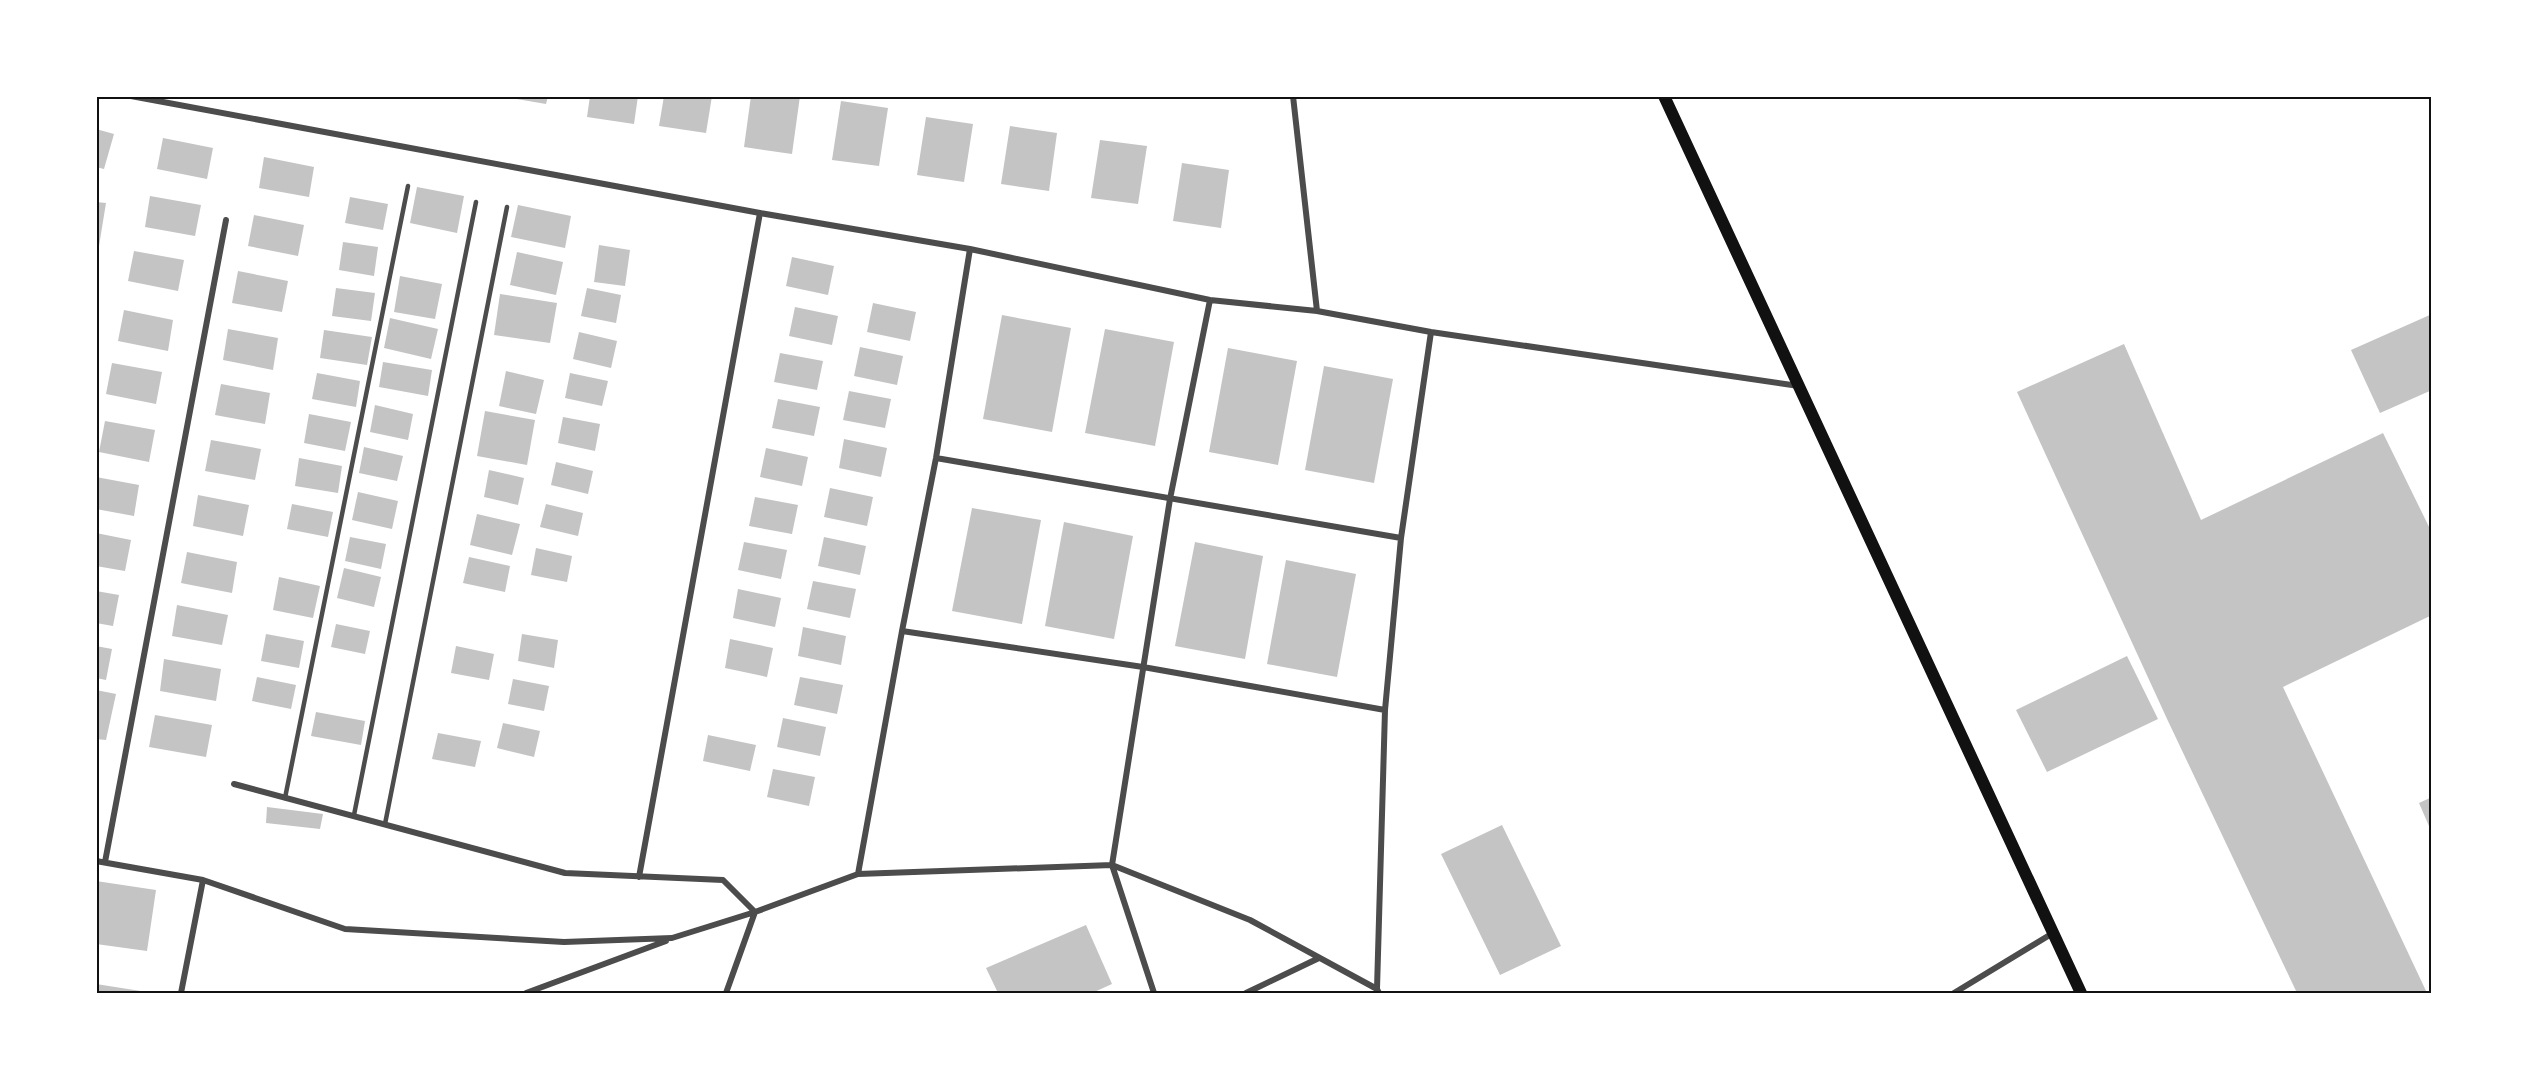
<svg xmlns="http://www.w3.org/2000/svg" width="2528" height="1089" viewBox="0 0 2528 1089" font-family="'Asap Condensed',sans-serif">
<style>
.building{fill:#c4c4c4}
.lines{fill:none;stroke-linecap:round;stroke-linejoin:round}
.service{stroke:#4c4c4c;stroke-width:4.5}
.minor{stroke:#4c4c4c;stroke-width:6}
.secondary{stroke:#111;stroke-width:12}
.neatline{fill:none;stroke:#111;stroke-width:2}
</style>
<rect width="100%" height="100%" fill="#fff"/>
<path class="building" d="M499 96H548L546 104Z
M590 96H638L634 124 587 117Z
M664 96H712L706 133 659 126Z
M751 96H800L792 154 744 147Z
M841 101 888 108 879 166 832 160Z
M926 117 973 124 964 182 917 175Z
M1010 126 1057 133 1049 191 1001 184Z
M96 129 114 134 104 169 96 167Z
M163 138 213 148 207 179 157 169Z
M1100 140 1147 146 1138 204 1091 198Z
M264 157 314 167 309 197 259 188Z
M1182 163 1229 170 1221 228 1173 221Z
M417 187 464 196 457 233 410 223Z
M150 196 201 205 195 236 145 227Z
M350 197 388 204 383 230 345 223Z
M96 202 106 203 99 246H96Z
M518 205 571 216 565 248 511 237Z
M254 215 304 225 298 256 248 246Z
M343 242 378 247 374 276 339 270Z
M599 245 630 250 625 286 594 282Z
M134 251 184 260 178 291 128 281Z
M517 252 563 262 556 295 510 285Z
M792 257 834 266 828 295 786 286Z
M238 271 288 281 282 312 232 303Z
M400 276 442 284 435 319 394 312Z
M336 288 375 293 371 321 332 316Z
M587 288 621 295 616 323 581 316Z
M500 294 557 303 550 343 494 335Z
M873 303 916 312 910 341 867 332Z
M795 307 838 316 832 345 789 336Z
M124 310 173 320 168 351 118 341Z
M2432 314V390L2380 413 2351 350Z
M1002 315 1071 328 1052 432 983 419Z
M390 318 438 329 431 359 384 348Z
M228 329 278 338 273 370 223 360Z
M1105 329 1174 342 1155 446 1085 433Z
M324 330 372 337 367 365 320 358Z
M579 332 617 341 611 368 573 359Z
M2124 344 2201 520 2383 433 2432 533V615L2283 687 2427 993H2297L2168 721 2017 392Z
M860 347 903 356 897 385 854 376Z
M1228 348 1297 361 1278 465 1209 452Z
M780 353 823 361 817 390 774 382Z
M383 362 432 370 428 396 379 387Z
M112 363 162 372 156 404 106 394Z
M1324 366 1393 379 1374 483 1305 470Z
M506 371 544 380 536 414 499 406Z
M317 373 360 381 356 407 312 399Z
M570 373 608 381 602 406 565 398Z
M221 384 270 393 265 424 215 415Z
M849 391 891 399 885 428 843 420Z
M778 399 820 407 814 436 772 428Z
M375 405 413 414 408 440 370 432Z
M485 411 535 420 527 465 477 456Z
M309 414 351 422 345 451 304 443Z
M563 417 600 424 595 451 558 443Z
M105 421 155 430 149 462 99 452Z
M844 439 887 448 881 477 839 468Z
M211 440 261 449 255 480 205 471Z
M364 447 403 456 397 481 359 473Z
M766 448 808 457 802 486 760 477Z
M299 458 342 466 338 493 295 486Z
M556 462 593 471 588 494 551 485Z
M489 470 524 478 518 505 484 497Z
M96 477 139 485 134 516 96 509Z
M830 488 873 497 867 526 824 517Z
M358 492 398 501 392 529 352 520Z
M198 495 249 505 243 536 193 526Z
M755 497 798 505 792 534 749 526Z
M292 504 333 512 328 537 287 529Z
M546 504 583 513 578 536 540 527Z
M972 508 1041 520 1022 624 952 611Z
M477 514 520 524 512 555 470 545Z
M1064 522 1133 536 1114 639 1045 626Z
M96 533 131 540 125 571 96 566Z
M350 537 386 544 381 569 345 561Z
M824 537 866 546 860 575 818 566Z
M744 542 787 550 781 579 738 570Z
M1195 542 1263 556 1245 659 1175 646Z
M536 548 572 556 567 582 531 575Z
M187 552 237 562 232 593 181 583Z
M469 557 510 566 505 592 463 583Z
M1286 560 1356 574 1337 677 1267 664Z
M344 568 381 577 374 607 337 598Z
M279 577 320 586 313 618 273 610Z
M813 581 856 589 850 618 807 609Z
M738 589 781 598 775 627 733 618Z
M96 591 119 595 113 626 96 623Z
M177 605 228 615 222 645 172 636Z
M336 624 370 631 365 654 331 647Z
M803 627 846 636 841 665 798 656Z
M266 634 304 641 299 668 261 661Z
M522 634 558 640 554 668 518 661Z
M730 639 773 648 767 677 725 668Z
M96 646 112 649 106 680 96 678Z
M456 646 494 654 489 680 451 673Z
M2127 656 2158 719 2047 772 2016 710Z
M164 659 221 669 216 701 160 691Z
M257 677 296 685 291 709 252 701Z
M800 677 843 685 837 714 794 705Z
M513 679 549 686 544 711 508 704Z
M96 690 116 694 106 740 96 739Z
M316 712 365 721 361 745 311 736Z
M155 715 212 725 206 757 149 747Z
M783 718 826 727 820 756 777 747Z
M503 723 540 731 534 757 497 748Z
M438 733 481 741 475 767 432 759Z
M708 735 756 745 750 771 703 761Z
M773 769 815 777 809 806 767 797Z
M2432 797V833L2419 803Z
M267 807 323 814 320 829 266 823Z
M1502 825 1561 946 1500 975 1441 854Z
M96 881 156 890 147 951 96 944Z
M1086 925 1112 984 1092 993H998L986 968Z
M96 984 147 992V993H96Z"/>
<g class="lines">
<path class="service" d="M285 798 408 186
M354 815 476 202
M385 824 507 207"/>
<path class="minor" d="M131 96 760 213 970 249 1210 300 1317 311 1431 332 1799 386
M1293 96 1317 311
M936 458 1401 538
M902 631 1143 667 1385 710
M234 784 565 873 723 880 755 912 726 993
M96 861 203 880 345 929 564 942 672 938 755 912 858 874 1112 865 1250 920 1377 989
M105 862 226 220
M858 874 902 631 936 458 970 249
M639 877 760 213
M181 993 203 880
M526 993 666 941
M1154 993 1112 865 1170 499 1210 300
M1246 993 1319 958
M1379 993 1377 989 1385 710 1401 538 1431 332
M1954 993 2053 933"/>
<path class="secondary" d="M1664 96 2081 993"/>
</g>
<rect width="2528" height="1089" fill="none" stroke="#ffffff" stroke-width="195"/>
<rect x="98" y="98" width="2332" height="894" class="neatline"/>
</svg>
